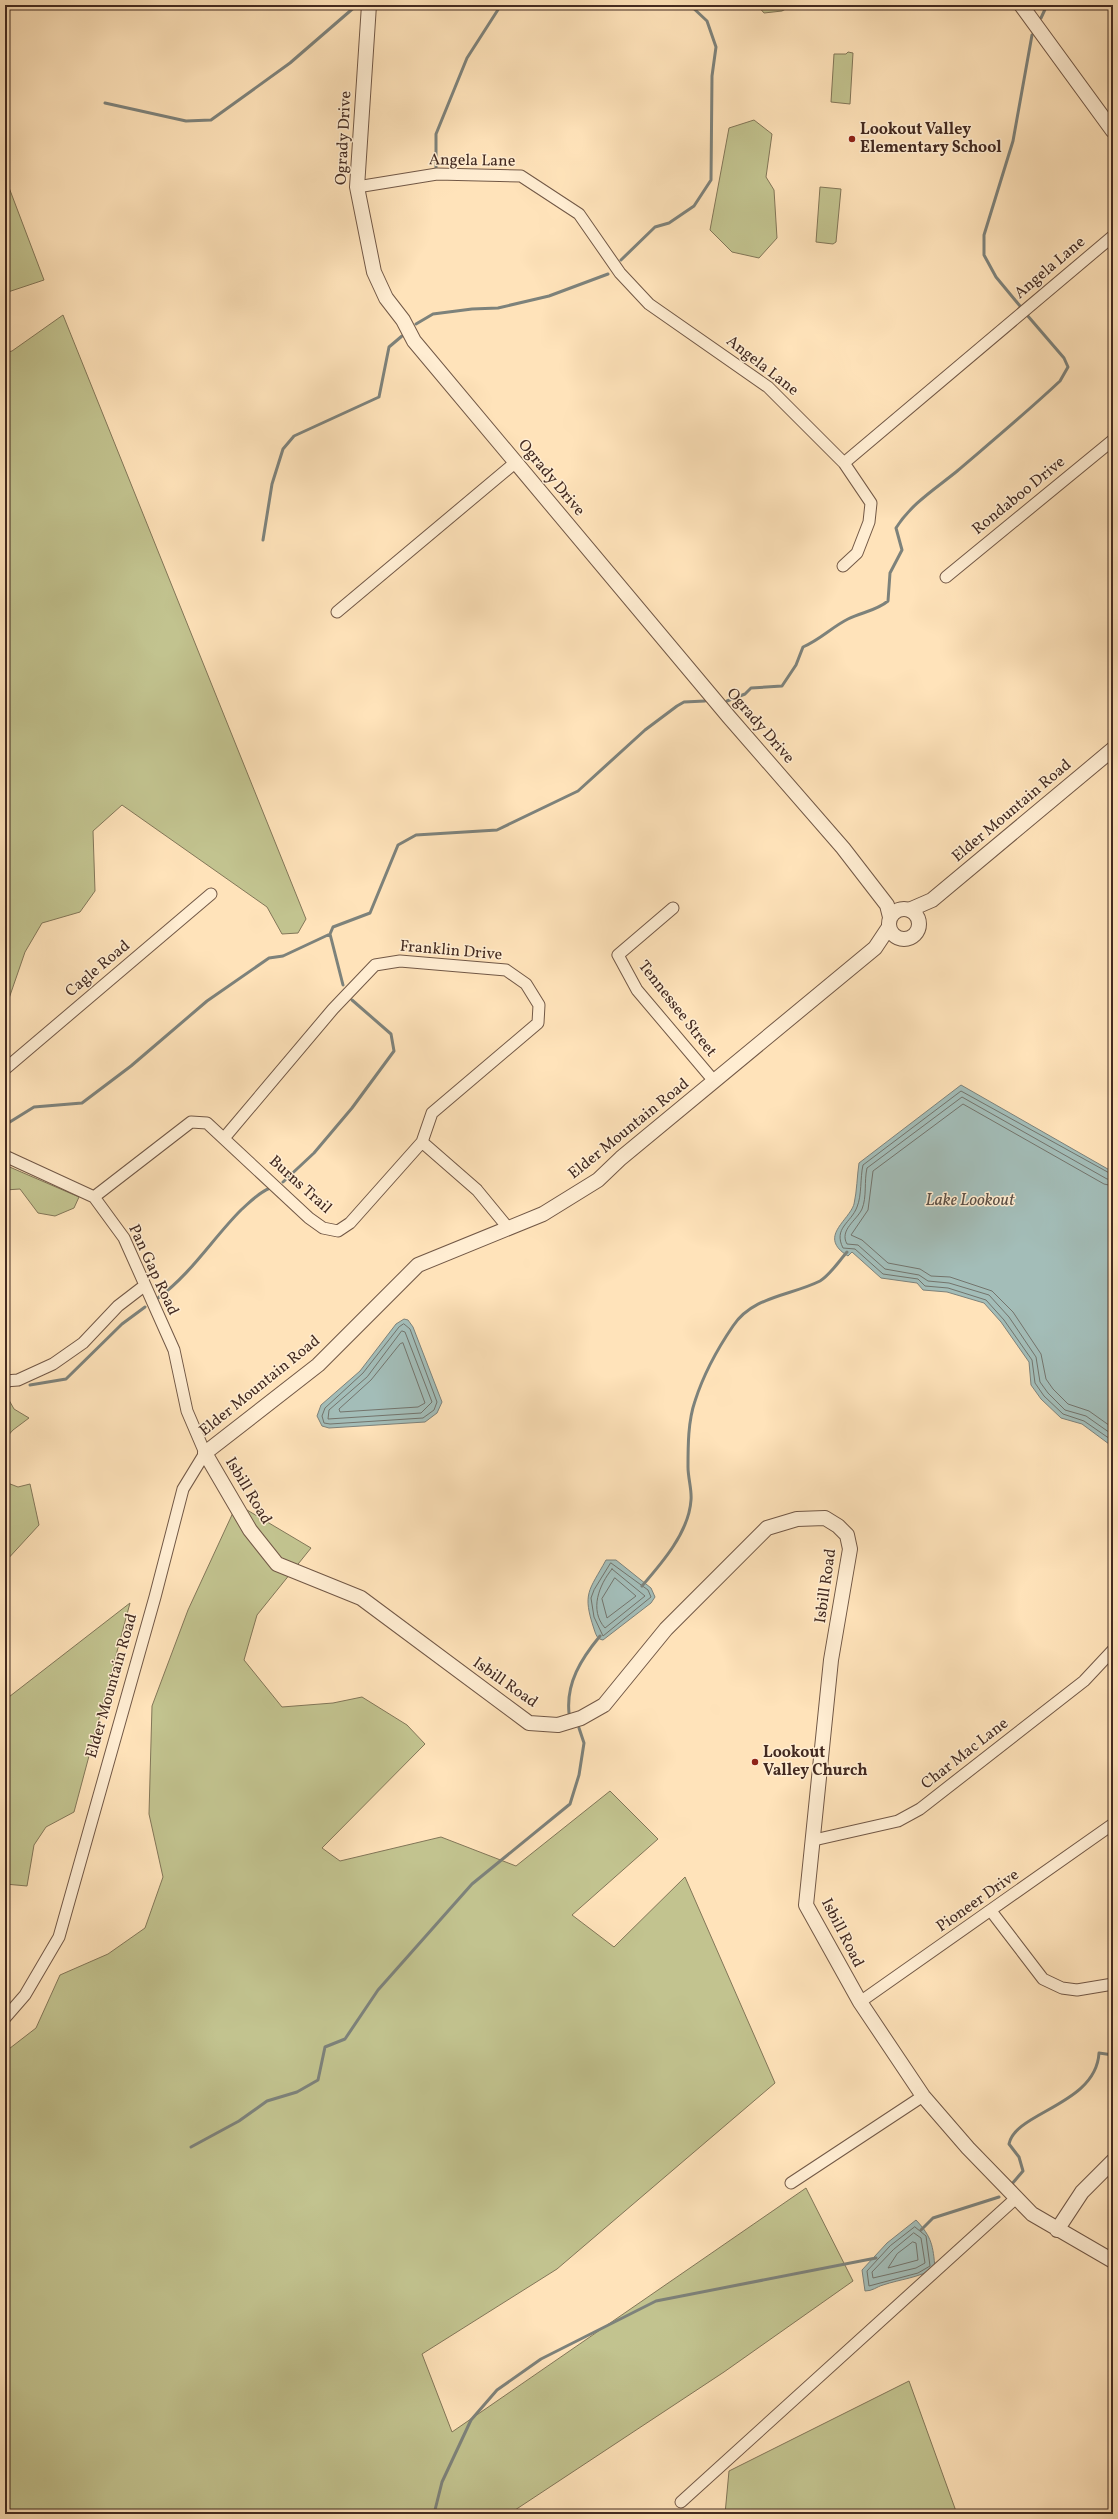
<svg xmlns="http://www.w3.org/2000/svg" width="1118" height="2519" viewBox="0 0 1118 2519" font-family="Vollkorn,serif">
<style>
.green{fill:#c2c38f;stroke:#827658}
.water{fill:#a3bdb8;stroke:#7d827b}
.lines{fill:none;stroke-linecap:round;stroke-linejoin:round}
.shore{stroke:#73746c;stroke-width:1}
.stream{stroke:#7d827b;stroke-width:3}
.minor-casing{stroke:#725846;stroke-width:13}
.tertiary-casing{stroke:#725846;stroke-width:16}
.minor{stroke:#ffedd2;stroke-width:11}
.tertiary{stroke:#ffedd2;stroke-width:14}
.poi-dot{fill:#8f2418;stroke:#ffedd2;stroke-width:1.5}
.labels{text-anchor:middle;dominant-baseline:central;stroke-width:3;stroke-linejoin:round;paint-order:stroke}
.poi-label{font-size:16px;font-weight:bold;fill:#432a20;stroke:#ffedd2;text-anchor:start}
.street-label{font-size:16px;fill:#432a20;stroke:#ffedd2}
.water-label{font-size:17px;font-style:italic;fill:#5b4f46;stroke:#ffedd2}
</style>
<rect width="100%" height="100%" fill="#ffe3ba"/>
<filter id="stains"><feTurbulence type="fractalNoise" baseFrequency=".005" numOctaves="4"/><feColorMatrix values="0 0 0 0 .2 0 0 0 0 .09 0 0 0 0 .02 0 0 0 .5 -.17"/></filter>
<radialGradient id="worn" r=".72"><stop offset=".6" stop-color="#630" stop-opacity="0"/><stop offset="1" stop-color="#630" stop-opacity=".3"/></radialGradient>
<path class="green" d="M757 5H793L782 11 764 13Z
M848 52 853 53 850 104 831 102 834 54H846Z
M754 120 772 134 766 177 774 190 777 238 759 258 732 252 710 230 729 128Z
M5 177 44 280 5 293Z
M820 187 841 189 836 242 833 244 816 242Z
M63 315 306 919 298 933 282 934 267 907 122 805 93 831 95 891 80 912 42 923 25 952 5 1010V353L12 351Z
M5 1165 79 1197 74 1208 55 1216 38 1213 20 1189 5 1190Z
M5 1393 14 1409 29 1418 13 1430 5 1439Z
M5 1482 18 1487 30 1484 39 1525 5 1562Z
M237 1504 311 1548 257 1615 244 1660 282 1707 333 1703 362 1697 407 1725 425 1744 322 1848 340 1861 441 1837 516 1866 610 1791 658 1839 572 1915 614 1947 685 1877 775 2083 557 2269 422 2354 452 2432 806 2188 853 2281 724 2372 509 2514H5V2052L36 2028 60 1975 108 1954 145 1928 163 1877 149 1814 152 1706 188 1610Z
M130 1603 74 1812 46 1827 34 1845 27 1886 5 1884V1700Z
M909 2381 957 2514H725L729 2471Z"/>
<path class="water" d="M961 1085 1113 1172V1447L1082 1424 1061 1418 1041 1399 1031 1385 1029 1362 1001 1322 984 1303 947 1292 923 1290 917 1283 881 1278 852 1252 848 1256C817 1237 849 1221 854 1204 857 1191 857 1176 859 1163Z
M404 1319 408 1320 413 1327 442 1402 437 1413 425 1422 329 1428 322 1426 317 1416 321 1405 360 1371 396 1324Z
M606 1560H616L651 1588 655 1597 651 1603 603 1640C597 1639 596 1635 594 1629 582 1593 589 1591 606 1560Z
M916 2220C932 2237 933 2246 935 2268 918 2278 901 2279 883 2285 876 2287 873 2291 865 2291L862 2270 887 2243Z"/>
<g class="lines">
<path class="shore" d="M1113 1175 961 1091 863 1165C860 1178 862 1195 857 1207 851 1223 833 1228 843 1248L855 1249 883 1274 918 1279 925 1286 948 1288 986 1300 1004 1320 1032 1360 1035 1383 1044 1396 1063 1414 1084 1421 1113 1441
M1113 1180 1107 1179 962 1097 867 1168C864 1181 867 1197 862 1209 857 1220 839 1230 847 1244L858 1245 885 1269 919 1275 928 1281 949 1283 989 1295 1009 1317 1036 1357 1040 1382 1048 1393 1065 1410 1086 1416 1113 1435
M1113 1186 1104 1184 963 1104 873 1171 868 1210 851 1235 862 1240 888 1263 920 1269 931 1276 950 1277 992 1291 1013 1312 1041 1354 1046 1379 1053 1389 1068 1404 1089 1411 1113 1428
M404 1324 410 1329 437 1402 434 1410 423 1418 330 1424 324 1423 322 1416 325 1408 363 1373 399 1327Z
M402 1331 405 1332 432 1402 421 1413 328 1419 329 1410 367 1377Z
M403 1343 425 1403 418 1407 340 1412 339 1409 371 1380 400 1344Z
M611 1563 648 1590 651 1597 603 1636 594 1617 591 1598 594 1590Z
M612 1569 645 1596 605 1628C589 1610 599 1585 612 1569Z
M615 1578 636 1596 607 1618 602 1599Z
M915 2227 926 2236 930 2266 918 2273 869 2286 867 2271 890 2246Z
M914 2233 921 2238 925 2263 916 2268 873 2278 872 2272 893 2250Z
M913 2242 916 2243 918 2260 888 2268 897 2254Z"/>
<path class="stream" d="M1041 18 1047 5
M105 103 186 121 211 120 290 63 357 5
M436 168V134L467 58 501 5
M621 260 655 227 669 223 694 206 711 180 712 76 716 47 707 21 690 5
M1020 306 996 277 984 255V235L1013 141 1032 35
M416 324 433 314 472 309 498 308 549 296 608 274
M263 540 272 484 283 449 294 436 379 397 389 347 402 336
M727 701 745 694 751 688 782 686 796 665 803 647C821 639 832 627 848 619 862 612 876 611 888 601L890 573 902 550 896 528C911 504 935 489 956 472 991 442 1026 413 1060 381L1068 367 1064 358 1027 315
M330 934 343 985
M5 1125 34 1107 82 1103 131 1066 207 1001 269 958 283 956 330 934 333 927 370 913 398 845 416 835 497 830 578 791 645 730 677 706 684 702 705 701
M283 1182 314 1153 352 1108 394 1051 391 1034 352 1000
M158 1298C191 1274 213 1238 241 1210 251 1201 258 1193 270 1188
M30 1385 66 1379 122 1324 145 1307
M5 1388 9 1387
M642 1586C662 1563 689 1532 691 1500 692 1490 688 1478 688 1467 688 1446 688 1421 695 1401 703 1376 718 1348 733 1326 753 1296 790 1296 820 1281 830 1275 839 1261 847 1252
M569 1713C566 1683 581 1659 600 1636
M191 2147 239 2121 267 2101 297 2092 318 2080 325 2047 345 2039 378 1990 472 1884 570 1804 579 1775 584 1743 579 1728
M1011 2185 1023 2171 1019 2157 1009 2144C1015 2112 1096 2105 1099 2053L1113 2055
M921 2230 933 2218 999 2197
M434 2514 442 2482 471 2420 497 2390 541 2359 656 2301 876 2258"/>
<g class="minor-casing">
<path id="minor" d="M357 187 437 174 521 176 579 214 620 273 649 304 768 387 844 463 871 503 869 522 857 553 843 566
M844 463 1113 236
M946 577 1113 440
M337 612 516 462
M673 908 618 955 637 990 714 1081
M5 1069 211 894
M422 1142 477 1190 509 1229
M5 1156 94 1197 124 1238 174 1350 187 1411 205 1453 183 1489 155 1597 59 1937 25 1995 5 2018
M94 1197 191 1122 207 1123 309 1218 323 1228 338 1231 350 1223 422 1142 432 1113 538 1023 539 1005 526 984 506 970 400 961 375 965 333 1009 225 1137
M5 1381 18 1380 53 1364 83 1343 118 1306 144 1286
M814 1840 898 1821 920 1809 1084 1681 1113 1650
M991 1911 1043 1979 1062 1988 1077 1990 1113 1984
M860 2002 1113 1824
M791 2183 923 2096
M681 2502 1015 2199"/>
</g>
<g class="tertiary-casing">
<path id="tertiary" d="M369 5 357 187 374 272 386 298 403 320 414 341 729 717 843 848 887 905 890 917
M1021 5 1113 131
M889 924a15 15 0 1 1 30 0a15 15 0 1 1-30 0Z
M909 910 932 900 1113 749
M889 927 875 948 621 1158 598 1180 543 1214 418 1265 318 1365 205 1453 250 1530 277 1564 361 1598 529 1723 558 1725 581 1718 604 1705 666 1629 767 1528 797 1519 825 1518 838 1526 847 1535 850 1549 831 1660 806 1905 860 2002 923 2096 968 2148 1032 2214 1113 2261
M1057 2230 1082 2192 1113 2161"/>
</g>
<use href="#minor" class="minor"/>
<use href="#tertiary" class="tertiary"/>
</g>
<g class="poi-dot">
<circle cx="852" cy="139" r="4"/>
<circle cx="755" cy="1762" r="4"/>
</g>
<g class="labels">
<g class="poi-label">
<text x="860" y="130">Lookout Valley<tspan x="860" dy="18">Elementary School</tspan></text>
<text x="763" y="1753">Lookout<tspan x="763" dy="18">Valley Church</tspan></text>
</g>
<g class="street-label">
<text transform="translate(344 138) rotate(-87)">Ogrady Drive</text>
<text transform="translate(472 161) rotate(1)">Angela Lane</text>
<text transform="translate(1050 268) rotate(-40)">Angela Lane</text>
<text transform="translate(762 366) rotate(38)">Angela Lane</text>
<text transform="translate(551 478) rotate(50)">Ogrady Drive</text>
<text transform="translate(1019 496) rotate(-39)">Rondaboo Drive</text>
<text transform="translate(760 726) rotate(49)">Ogrady Drive</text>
<text transform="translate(1012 811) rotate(-40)">Elder Mountain Road</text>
<text transform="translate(451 951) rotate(5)">Franklin Drive</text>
<text transform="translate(98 969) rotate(-40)">Cagle Road</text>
<text transform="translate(677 1009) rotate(52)">Tennessee Street</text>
<text transform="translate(629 1129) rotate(-39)">Elder Mountain Road</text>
<text transform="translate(300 1185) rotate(42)">Burns Trail</text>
<text transform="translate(153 1270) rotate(65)">Pan Gap Road</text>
<text transform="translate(260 1386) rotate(-39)">Elder Mountain Road</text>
<text transform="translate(248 1491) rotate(59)">Isbill Road</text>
<text transform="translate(826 1586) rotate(-82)">Isbill Road</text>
<text transform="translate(505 1683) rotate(35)">Isbill Road</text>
<text transform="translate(112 1686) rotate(-74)">Elder Mountain Road</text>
<text transform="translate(965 1754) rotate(-38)">Char Mac Lane</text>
<text transform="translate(978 1901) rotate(-35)">Pioneer Drive</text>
<text transform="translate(842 1933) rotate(63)">Isbill Road</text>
</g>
<g class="water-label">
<text x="970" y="1200">Lake Lookout</text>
</g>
</g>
<rect width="1118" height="2519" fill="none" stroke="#ffe3ba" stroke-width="20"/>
<rect x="6" y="6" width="1106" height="2507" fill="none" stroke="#432a20" stroke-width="2"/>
<rect x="10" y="10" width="1098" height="2499" fill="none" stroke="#432a20"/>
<rect width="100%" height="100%" filter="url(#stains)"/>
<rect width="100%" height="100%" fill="url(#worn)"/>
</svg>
